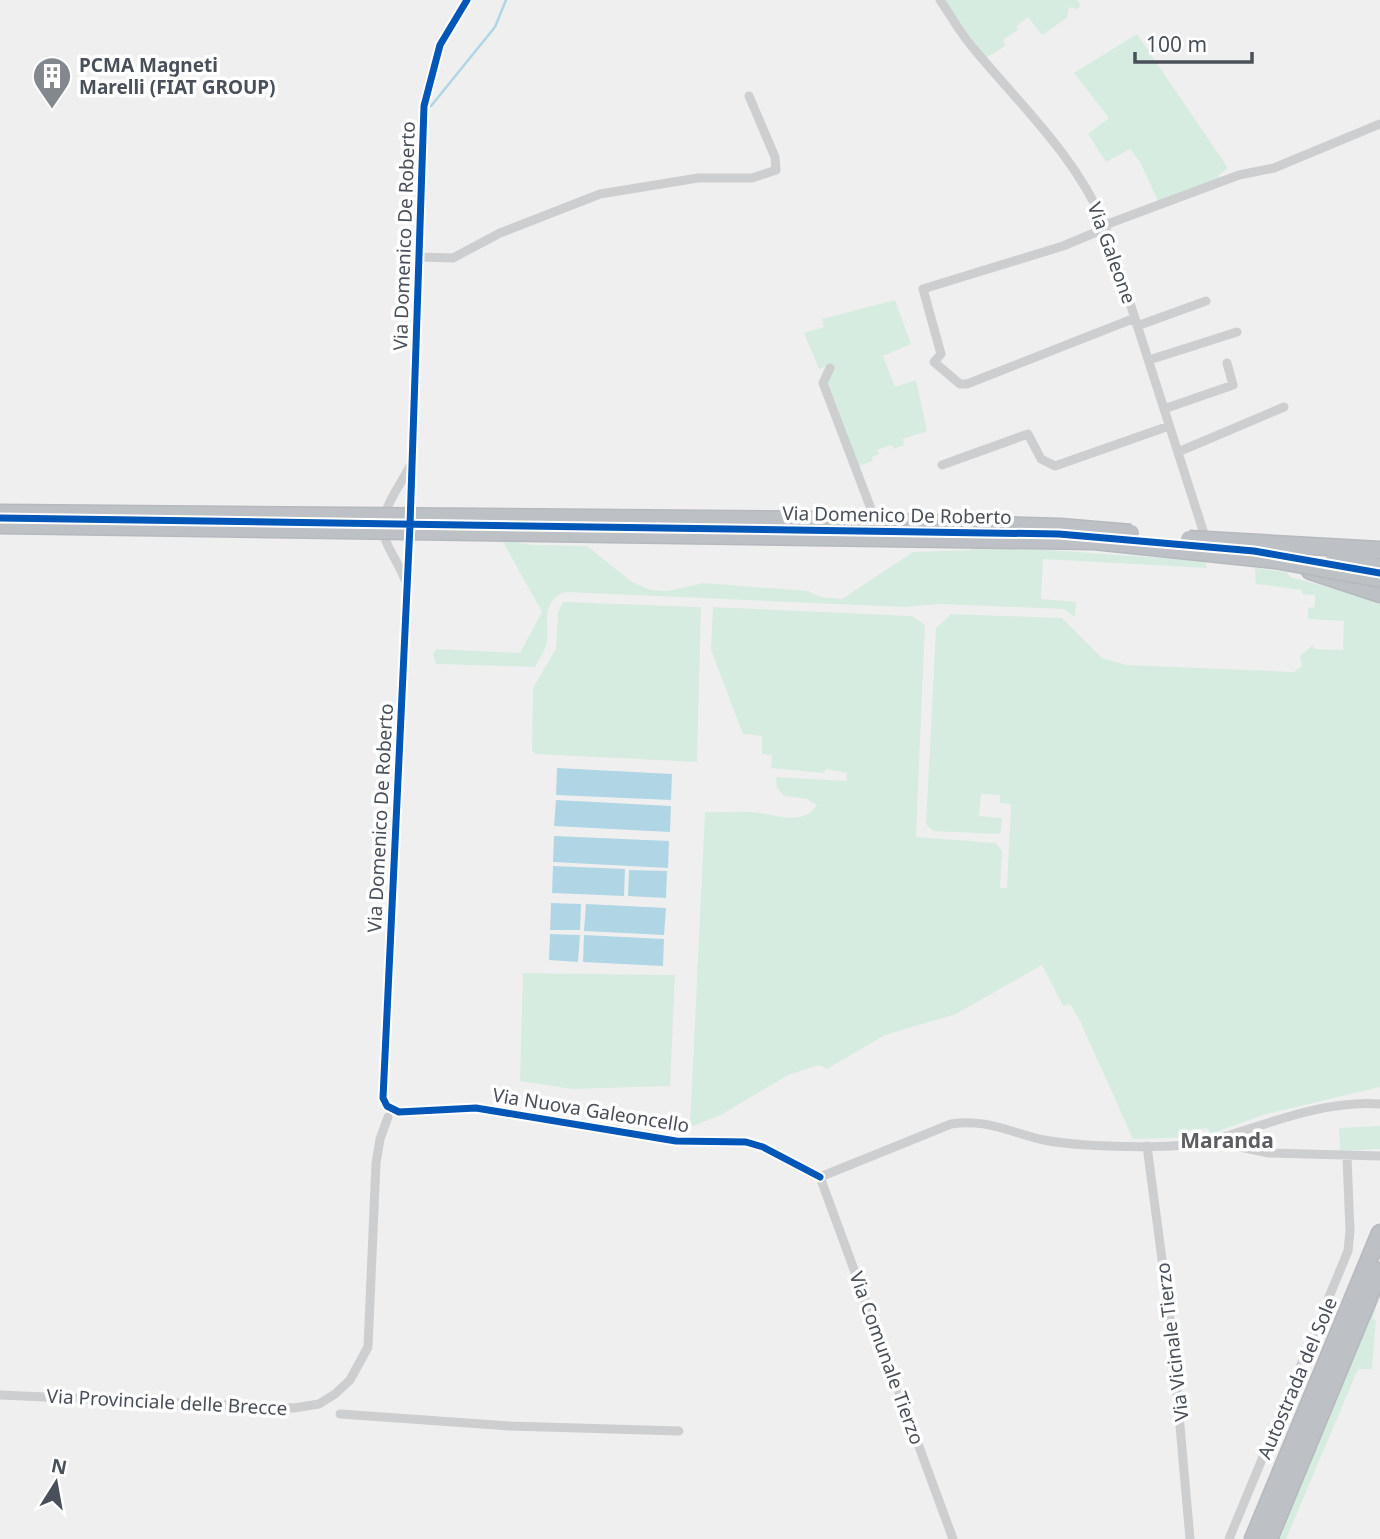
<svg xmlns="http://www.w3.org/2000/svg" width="1380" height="1539" viewBox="0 0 1380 1539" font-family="'Noto Sans',sans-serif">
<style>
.green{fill:#d7ece0}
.water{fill:#b0d6e5}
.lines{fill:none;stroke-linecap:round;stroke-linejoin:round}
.stream{stroke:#b0d6e5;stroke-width:2.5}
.highway-casing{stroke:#b5b9be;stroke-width:19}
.street{stroke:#ccced0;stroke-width:9}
.highway{stroke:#bdc0c4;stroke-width:16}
.highway-bridge-casing{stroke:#b5b9be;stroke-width:19;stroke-linecap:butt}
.highway-bridge{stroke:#bdc0c4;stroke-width:16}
.cycleway-casing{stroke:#fff;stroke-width:11}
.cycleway{stroke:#0057b8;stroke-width:7}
.labels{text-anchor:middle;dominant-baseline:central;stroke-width:7;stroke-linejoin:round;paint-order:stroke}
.poi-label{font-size:19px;font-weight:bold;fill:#495059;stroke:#fff;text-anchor:start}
.street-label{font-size:19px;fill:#495059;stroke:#fff}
.neighbourhood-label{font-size:21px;font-weight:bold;fill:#5c5e62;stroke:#fff}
</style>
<rect width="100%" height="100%" fill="#f0efef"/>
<path class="green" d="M944 0H1077L1081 6 1076 9 1069 7 1067 18 1042 35 1028 17 1016 27 1018 30 1003 40 1005 46 986 58Z
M1137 34 1228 168 1219 175V180L1159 203 1140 162 1130 149 1106 162 1088 134 1109 118 1074 73Z
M895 300 911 344 883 356 895 387 916 380 927 431 903 439 904 445 894 449 892 445 877 450 879 454 872 457 873 461 859 466 827 380 830 364 819 369 804 333 824 327 822 319Z
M502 540 533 545 587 546 632 582 650 590 668 591 703 583 808 591 821 597 842 599 913 552 970 550 975 545 1205 561 1207 568 1043 559 1041 599 1076 602 1075 617 1064 609 939 604 904 607 565 592C541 602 549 620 547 641 546 650 539 659 535 667L436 664 433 654 436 649 520 653 542 612Z
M1255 568 1287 572 1290 577 1380 601V1087L1263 1115 1211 1134 1207 1128 1200 1129 1199 1137 1133 1139 1080 1021 1070 1004 1063 1006 1042 965 956 1014 885 1035 827 1069 819 1065 788 1075 721 1115 690 1127 705 812C723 813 743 810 760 813 777 816 806 825 817 805L807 799 784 796 777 788 776 777 846 781 847 773 826 769 824 773 771 768 772 755 762 754V736L743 734 711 650 713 607 912 616 925 625 916 837 996 843 1002 851 1000 888H1007L1011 804 1000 803V795L981 794 979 816 1002 818 1001 832 998 834 933 831 926 824 936 628 951 614 1062 618 1102 658 1127 665 1294 672 1302 666 1300 656 1313 645 1314 649 1343 650 1344 621 1308 619V608L1315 607V595L1302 594V590L1256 584Z
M563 602 701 607 697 762 536 754 532 751 533 688 556 649 558 612Z
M523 973 675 975 670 1086 572 1089 520 1081Z
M1380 1126V1149L1340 1151 1339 1128Z
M1380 1293 1373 1319 1376 1320 1372 1369H1358L1286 1539H1277Z"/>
<path class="water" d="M557 768 672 774 671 800 556 795Z
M556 800 671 806 670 832 554 826Z
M554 836 669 841 668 868 553 862Z
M553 866 625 869 624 896 552 893Z
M629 870 667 871 666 898 628 896Z
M551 903 581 904 580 930H550Z
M586 904 666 908 664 935 584 931Z
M550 934 580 935 578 962 549 960Z
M584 935 664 939 663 966 583 962Z"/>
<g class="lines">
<path class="stream" d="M431 106 495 27 506 0"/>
<g class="highway-casing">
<path id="highway" d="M1310 571 1380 594
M1253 1539 1380 1233
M1269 1539 1380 1271"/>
</g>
<path class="street" d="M467 0 440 45 424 106 410 525 383 1098 387 1106 399 1112 476 1108 676 1141 746 1142 763 1147 820 1177
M940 0C951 16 961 34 974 49 1023 108 1073 153 1105 225L1207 543
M1105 225 1239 175 1274 168 1380 124
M1106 228 1063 246 923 289 941 354 934 362 960 384H967L1135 318
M419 257 453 258 500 233 600 194 698 178H752L776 170 775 157 749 96
M1137 326 1206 301
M1149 360 1237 332
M830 368 823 383 876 522
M1164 409 1233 385 1227 363
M1178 452 1284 407
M942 465 1028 434 1041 459 1055 466 1169 426
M405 580C400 566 391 554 386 541 375 514 399 489 410 466
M1212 1141 1269 1153 1380 1156
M1147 1146 1172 1335 1190 1539
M820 1177 951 1124C986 1118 1011 1133 1044 1140 1058 1143 1073 1144 1087 1145 1120 1147 1184 1149 1214 1140 1268 1124 1324 1100 1380 1104
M820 1177 953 1539
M0 1395 294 1408 319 1404 335 1394 350 1380 368 1347 376 1163 380 1139 388 1117
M340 1414 510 1426 679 1431
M1229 1539 1348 1251 1350 1231 1347 1157"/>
<use href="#highway" class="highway"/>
<g class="highway-bridge-casing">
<path id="highway-bridge" d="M0 513 831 520 1060 527 1131 533
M0 525 1094 541 1275 560 1380 579
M1189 539 1380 550
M1334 559 1380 567"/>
</g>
<use href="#highway-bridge" class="highway-bridge"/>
<g class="cycleway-casing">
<path id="cycleway" d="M467 0 440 45 424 106 410 525 383 1098 387 1106 399 1112 476 1108 676 1141 746 1142 763 1147 820 1177
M0 518 1059 534 1254 551 1380 573"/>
</g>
<use href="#cycleway" class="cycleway"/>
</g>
<defs>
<g id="building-pin" transform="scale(2.0125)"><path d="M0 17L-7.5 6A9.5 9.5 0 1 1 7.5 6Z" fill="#83888e" stroke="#fff"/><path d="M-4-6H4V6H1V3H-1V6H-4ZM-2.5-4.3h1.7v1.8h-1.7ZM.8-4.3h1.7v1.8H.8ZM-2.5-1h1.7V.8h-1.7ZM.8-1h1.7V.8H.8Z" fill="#fff"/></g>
</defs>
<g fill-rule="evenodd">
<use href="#building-pin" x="52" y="76"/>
</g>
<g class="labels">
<g class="poi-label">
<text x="79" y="65">PCMA Magneti<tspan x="79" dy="22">Marelli (FIAT GROUP)</tspan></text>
</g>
<g class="street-label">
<text transform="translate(404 236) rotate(-88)">Via Domenico De Roberto</text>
<text transform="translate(1112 253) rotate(70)">Via Galeone</text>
<text transform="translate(897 515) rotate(1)">Via Domenico De Roberto</text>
<text transform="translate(380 818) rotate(-87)">Via Domenico De Roberto</text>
<text transform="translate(591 1110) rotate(9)">Via Nuova Galeoncello</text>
<text transform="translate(1172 1342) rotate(-97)">Via Vicinale Tierzo</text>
<text transform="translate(887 1358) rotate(70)">Via Comunale Tierzo</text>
<text transform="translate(1297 1378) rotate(-67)">Autostrada del Sole</text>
<text transform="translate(167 1402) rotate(3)">Via Provinciale delle Brecce</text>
</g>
<g class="neighbourhood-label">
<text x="1227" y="1140">Maranda</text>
</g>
</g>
<g transform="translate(56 1483) rotate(11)" stroke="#ffffff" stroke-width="5" paint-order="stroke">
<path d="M0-5L12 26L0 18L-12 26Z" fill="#495059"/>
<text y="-10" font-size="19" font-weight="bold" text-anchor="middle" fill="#495059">N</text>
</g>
<path d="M1135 52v10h117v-10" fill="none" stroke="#495059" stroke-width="3.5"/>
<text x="1146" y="52" font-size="21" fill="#495059" stroke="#ffffff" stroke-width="5" paint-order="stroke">100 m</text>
</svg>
